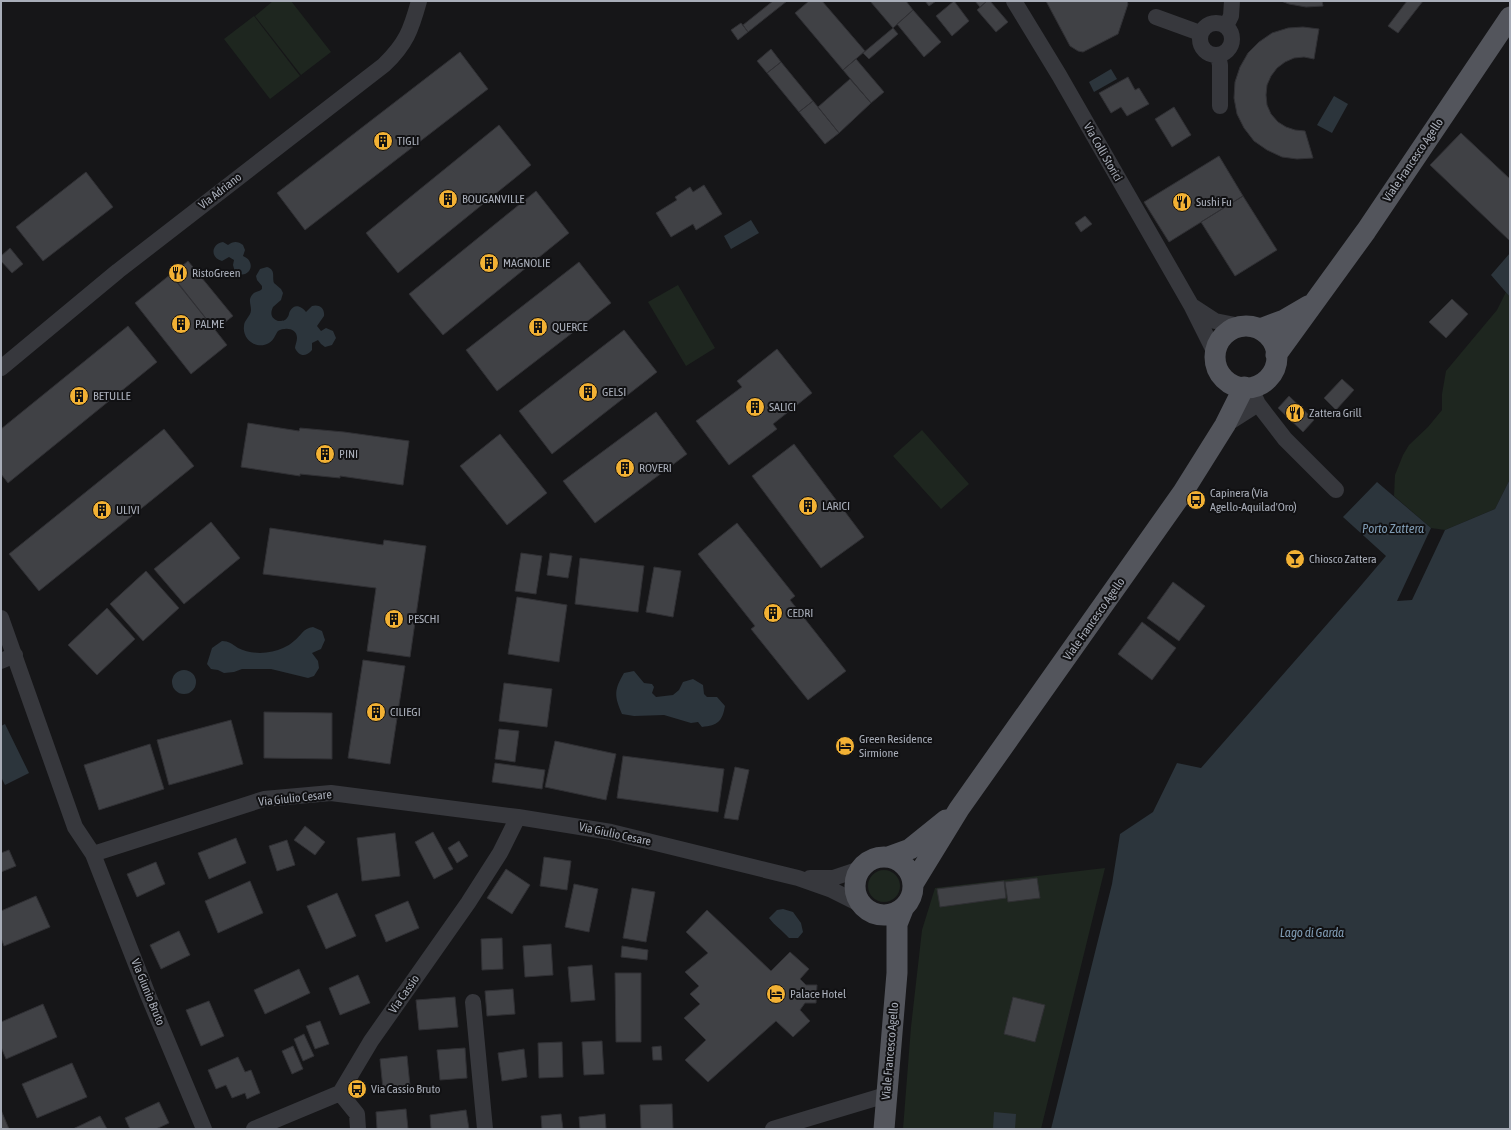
<svg xmlns="http://www.w3.org/2000/svg" width="1511" height="1130" viewBox="0 0 1511 1130" font-family="'Asap Condensed',sans-serif">
<style>
.green{fill:#1e261f}
.water{fill:#2c353c}
.building{fill:#404145;stroke:#303034}
.lines{fill:none;stroke-linecap:round;stroke-linejoin:round}
.minor{stroke:#37383d;stroke-width:16}
.major{stroke:#53555c;stroke-width:21}
.labels{text-anchor:middle;dominant-baseline:central;stroke-width:4;stroke-linejoin:round;paint-order:stroke}
.poi-label{font-size:12px;fill:#a8adb8;stroke:#111113;text-anchor:start}
.street-label{font-size:12px;fill:#a8adb8;stroke:#111113}
.water-label{font-size:13px;font-style:italic;fill:#7f9bb3;stroke:#111113}
</style>
<rect width="100%" height="100%" fill="#161618"/>
<path class="green" d="M273 1H291L331 52 301 75 255 16Z
M254 16 300 76 270 99 224 39Z
M678 285 715 348 686 366 648 302Z
M1506 292 1510 297V479L1495 509 1445 530 1431 528 1394 496 1395 475 1403 455 1409 445 1428 427 1442 410V394L1446 371 1497 310Z
M922 430 969 484 941 509 893 456Z
M1105 868 1041 1129H903L911 1027 922 930 935 888Z
M868 886a16 16 0 1 1 32 0a16 16 0 1 1-32 0Z"/>
<path class="water" d="M1111 69 1117 79 1094 92 1089 82Z
M1334 96 1348 104 1332 133 1317 125Z
M751 220 759 233 731 249 724 236Z
M223 242 228 245C233 241 238 241 243 245L245 250 243 256C258 262 249 281 235 272L233 265 234 260 229 257 222 261C210 258 211 244 223 242Z
M1510 253V297L1491 275Z
M267 267C276 270 272 276 274 283L281 289 283 293 281 300 273 307C270 314 271 318 278 321 282 321 285 321 287 318 290 314 288 315 290 311 294 303 302 306 306 312L312 306C319 304 325 308 324 316L317 326 321 331 326 328 333 331 336 338 332 345 325 347 321 344 318 340 312 343V350C306 357 299 357 295 348 295 345 297 342 297 338 297 328 285 327 278 331 275 335 274 340 269 343 257 350 242 340 244 326 244 320 251 316 251 310 251 304 248 300 252 295 255 291 259 292 262 289V286L257 280 256 276 260 269Z
M1510 479V1129H1051L1112 884 1120 834 1153 812 1177 763 1201 768 1358 589 1386 556 1343 517 1377 482 1431 528 1397 601 1412 600 1445 530 1495 509Z
M313 627 322 631 325 640 321 649 312 653 318 661 319 668 314 676 308 678 271 669H242L234 672 224 673 218 670 211 669 207 664 212 648 222 641C229 641 232 644 238 648 251 655 271 654 283 648 287 646 291 644 294 641 301 636 303 628 313 627Z
M172 682a12 12 0 1 1 24 0a12 12 0 1 1-24 0Z
M634 671 644 683 652 684 654 687 652 693 656 697 673 695 679 690 683 682 693 679 703 685 704 694 707 697H717L725 706C722 722 718 725 702 727L698 722 691 723 664 715 634 716 622 714C614 696 614 690 624 673Z
M5 724 29 773 5 785 1 777V726Z
M783 909 793 912 801 923 803 932 798 938H789C782 930 775 926 769 918L777 910Z
M994 1112 1016 1114 1015 1129H993Z"/>
<path class="building" d="M773 1H787L748 32 743 25Z
M809 1H822L865 51 843 70 795 13Z
M870 1H906L913 10 893 28Z
M925 1H936L929 6Z
M954 1 969 21 952 36 936 16Z
M975 1H987L980 7Z
M987 1H990L1008 22 996 32 977 10Z
M1046 1H1127L1128 4 1118 34 1083 52 1078 51 1070 46Z
M1281 1H1322L1323 6 1306 7 1289 4Z
M1407 1H1423L1398 33 1388 26Z
M913 10 941 42 924 57 897 24Z
M741 23 748 32 738 40 731 30Z
M1303 27 1319 29 1314 59 1304 57 1294 58 1285 62 1277 68 1271 76 1267 85 1266 95 1267 105 1271 114 1278 122 1286 127 1295 130 1305 131 1313 158 1297 159 1282 157 1267 150 1254 141 1244 128 1237 114 1234 98 1235 82 1240 67 1248 53 1259 42 1272 33 1288 28Z
M893 28 898 34 869 59 863 53Z
M771 49 781 62 767 73 757 61Z
M460 52 488 89 305 230 277 193Z
M856 59 884 92 871 103 843 70Z
M781 62 813 101 799 112 767 73Z
M1128 77 1135 90 1139 88 1149 104 1127 116 1121 107 1111 113 1099 93Z
M850 79 871 103 839 133 818 107Z
M813 101 839 133 825 144 799 112Z
M1174 107 1191 135 1172 147 1155 119Z
M499 125 531 165 398 273 366 233Z
M1461 133 1510 179V241L1430 165Z
M1219 156 1243 196 1169 242 1144 202Z
M86 172 113 207 43 261 16 227Z
M704 185 722 214 696 230 693 224 671 237 656 213 677 200 675 197 690 187 693 192Z
M536 191 569 233 443 335 409 294Z
M1243 196 1277 250 1235 276 1201 222Z
M1085 216 1092 224 1081 232 1075 223Z
M10 248 23 264 12 273 1 261V256Z
M188 261 233 316 215 330 171 275Z
M579 262 611 303 497 391 466 350Z
M171 274 227 345 191 374 135 303Z
M1452 299 1468 314 1446 338 1429 322Z
M128 326 157 362 8 483 1 474V429Z
M624 330 657 372 552 454 519 411Z
M777 349 812 393 773 424 777 429 729 465 696 421 742 387 737 381Z
M1342 379 1354 390 1336 410 1324 398Z
M1289 396 1314 420 1303 432 1278 408Z
M656 412 687 454 595 523 563 481Z
M248 423 299 431 300 428 344 432 409 441 403 485 340 476V478L300 474V476L241 467Z
M164 429 194 466 39 591 9 554Z
M500 434 547 493 507 525 460 466Z
M794 444 864 537 821 568 752 476Z
M211 522 240 558 184 604 154 569Z
M737 523 795 596 790 600 846 671 808 700 751 629 755 626 698 554Z
M270 528 383 545 384 540 426 546 410 657 367 651 376 588 263 574Z
M521 553 542 556 536 594 515 591Z
M550 553 572 556 568 578 547 575Z
M580 558 644 566 638 612 575 604Z
M654 567 681 571 673 617 646 612Z
M146 571 179 608 143 641 110 604Z
M1173 582 1205 606 1179 641 1147 618Z
M517 597 567 605 559 662 508 654Z
M107 608 135 639 97 675 68 645Z
M1142 622 1176 648 1152 680 1118 654Z
M363 660 405 666 390 764 348 758Z
M504 683 552 689 547 727 499 721Z
M264 712 332 713V759L264 758Z
M231 720 243 764 169 785 157 740Z
M499 729 519 731 515 762 495 759Z
M555 741 616 754 606 800 545 787Z
M150 744 164 789 99 810 84 765Z
M623 756 724 769 718 812 617 798Z
M495 763 545 770 542 789 492 782Z
M735 767 749 770 738 820 724 818Z
M305 826 325 842 315 855 294 840Z
M433 832 453 869 434 879 415 842Z
M395 833 400 876 362 881 357 838Z
M236 838 246 863 209 879 198 853Z
M287 840 295 865 277 871 269 846Z
M459 841 468 856 457 863 448 848Z
M9 850 16 866 1 872V853Z
M544 857 571 861 567 890 540 886Z
M156 862 165 884 137 897 127 874Z
M506 869 530 885 512 914 487 898Z
M1037 878 1040 898 1008 902 1005 882Z
M250 881 263 913 218 933 205 901Z
M1004 881 1006 898 940 907 937 889Z
M574 884 598 889 589 932 565 927Z
M632 888 655 892 646 942 623 938Z
M337 893 356 936 326 949 307 906Z
M36 896 50 927 4 946 1 938V911Z
M408 901 419 928 386 942 375 915Z
M707 910 771 971 790 952 809 969 800 979 806 985H817L816 1003H805L800 1010 810 1021 793 1037 776 1021 708 1082 685 1060 706 1040 684 1018 700 1004 690 994 699 986 685 972 708 953 686 932Z
M179 931 190 955 161 969 150 945Z
M502 938 503 969 482 970 481 939Z
M551 944 553 975 525 977 523 946Z
M622 946 648 950 647 960 621 957Z
M592 965 595 1000 571 1002 568 967Z
M299 969 310 993 265 1014 254 990Z
M615 973H641V1042H616Z
M358 975 370 1003 340 1015 329 988Z
M513 989 515 1014 487 1016 485 991Z
M455 997 458 1027 419 1030 416 1000Z
M1013 997 1045 1005 1035 1042 1004 1034Z
M209 1001 224 1036 201 1046 186 1010Z
M43 1004 57 1037 6 1059 1 1047V1022Z
M320 1021 329 1044 315 1049 306 1026Z
M304 1034 314 1056 303 1061 294 1039Z
M602 1041 604 1074 584 1075 582 1042Z
M562 1042 563 1077 539 1078 538 1043Z
M293 1046 303 1069 292 1074 282 1051Z
M661 1046 662 1060H653L652 1047Z
M465 1048 467 1078 440 1080 437 1050Z
M524 1049 527 1077 502 1081 498 1053Z
M407 1056 410 1086 383 1089 380 1059Z
M238 1057 245 1072 251 1070 260 1093 247 1099 245 1093 232 1098 226 1085 216 1089 208 1070Z
M72 1063 87 1097 37 1118 22 1084Z
M159 1102 169 1123 156 1129H130L125 1118Z
M672 1104 673 1129H641L640 1105Z
M406 1109 408 1129H377L376 1112Z
M1 1110 9 1129H1Z
M466 1110 469 1129H431L430 1115Z
M561 1114 563 1129H542L541 1116Z
M605 1114 606 1129H580L579 1117Z
M100 1116 107 1129H73Z"/>
<g class="lines">
<path class="minor" d="M1014 1 1059 75 1191 305 1215 353
M1156 17 1200 33
M1200 39a16 16 0 1 1 32 0a16 16 0 1 1-32 0Z
M1226 26 1231 16 1232 1
M1218 55 1220 65V106
M1192 306 1215 321 1240 326
M1 368 118 271 384 65C406 44 411 30 419 1
M1253 386V393L1258 404 1285 439 1336 490
M1225 425 1258 404
M1 618 75 827 93 854 148 995 204 1129
M1 661 15 655
M93 854 264 799 331 793 518 817 611 832 798 878 832 890 860 904
M810 878H833L860 869
M473 1002 485 1129
M340 1093 357 1114 358 1129
M254 1129 340 1093 371 1041 468 903 500 853 518 817
M773 1129 886 1095"/>
<path class="major" d="M1215 357a31 31 0 1 1 62 0a31 31 0 1 1-62 0Z
M1260 329 1284 320 1308 306
M1276 355 1366 231 1510 17
M855 886a29 29 0 1 1 58 0a29 29 0 1 1-58 0Z
M888 857 910 849 946 820
M913 884 959 809 1183 492 1225 425 1244 387
M884 1129 897 973V924L903 909"/>
</g>
<defs>
<g id="building-disc" transform="scale(1)"><circle r="9.5" fill="#f2b134" stroke="#111113"/><path d="M-4-6H4V6H1V3H-1V6H-4ZM-2.5-4.3h1.7v1.8h-1.7ZM.8-4.3h1.7v1.8H.8ZM-2.5-1h1.7V.8h-1.7ZM.8-1h1.7V.8H.8Z" fill="#111"/></g>
<g id="restaurant-disc" transform="scale(1)"><circle r="9.5" fill="#f2b134" stroke="#111113"/><path d="M-5-6h1v4h1v-4h1v4h1v-4h1v5L-1.5 .5V6h-2V.5L-5-1ZM5-6V6H3V1.5H1.5Q1.5-4 5-6Z" fill="#111"/></g>
<g id="bus-disc" transform="scale(1)"><circle r="9.5" fill="#f2b134" stroke="#111113"/><path d="M-5-6H5V4H4V6H2V4H-2V6H-4V4H-5ZM-3.5-4V0h7V-4ZM-3.5 1.2v1.5H-2V1.2ZM2 1.2v1.5H3.5V1.2Z" fill="#111"/></g>
<g id="bar-disc" transform="scale(1)"><circle r="9.5" fill="#f2b134" stroke="#111113"/><path d="M-6-5H6L.8 .8V4.5H3.5V6h-7V4.5H-.8V.8Z" fill="#111"/></g>
<g id="hotel-disc" transform="scale(1)"><circle r="9.5" fill="#f2b134" stroke="#111113"/><path d="M-6-4.5h1.5V1H6V5H4.5V3h-9V5H-6ZM-4 0a1.8 1.8 0 1 1 3.6 0ZM.5 0V-2.5h3Q6-2.5 6 0Z" fill="#111"/></g>
</defs>
<g fill-rule="evenodd">
<use href="#building-disc" x="383" y="141"/>
<use href="#building-disc" x="448" y="199"/>
<use href="#restaurant-disc" x="1182" y="202"/>
<use href="#building-disc" x="489" y="263"/>
<use href="#restaurant-disc" x="178" y="273"/>
<use href="#building-disc" x="181" y="324"/>
<use href="#building-disc" x="538" y="327"/>
<use href="#building-disc" x="588" y="392"/>
<use href="#building-disc" x="79" y="396"/>
<use href="#building-disc" x="755" y="407"/>
<use href="#restaurant-disc" x="1295" y="413"/>
<use href="#building-disc" x="325" y="454"/>
<use href="#building-disc" x="625" y="468"/>
<use href="#bus-disc" x="1196" y="500"/>
<use href="#building-disc" x="808" y="506"/>
<use href="#building-disc" x="102" y="510"/>
<use href="#bar-disc" x="1295" y="559"/>
<use href="#building-disc" x="773" y="613"/>
<use href="#building-disc" x="394" y="619"/>
<use href="#building-disc" x="376" y="712"/>
<use href="#hotel-disc" x="845" y="746"/>
<use href="#hotel-disc" x="776" y="994"/>
<use href="#bus-disc" x="357" y="1089"/>
</g>
<g class="labels">
<g class="poi-label">
<text x="397" y="141">TIGLI</text>
<text x="462" y="199">BOUGANVILLE</text>
<text x="1196" y="202">Sushi Fu</text>
<text x="503" y="263">MAGNOLIE</text>
<text x="192" y="273">RistoGreen</text>
<text x="195" y="324">PALME</text>
<text x="552" y="327">QUERCE</text>
<text x="602" y="392">GELSI</text>
<text x="93" y="396">BETULLE</text>
<text x="769" y="407">SALICI</text>
<text x="1309" y="413">Zattera Grill</text>
<text x="339" y="454">PINI</text>
<text x="639" y="468">ROVERI</text>
<text x="1210" y="493">Capinera (Via<tspan x="1210" dy="14">Agello-Aquilad'Oro)</tspan></text>
<text x="822" y="506">LARICI</text>
<text x="116" y="510">ULIVI</text>
<text x="1309" y="559">Chiosco Zattera</text>
<text x="787" y="613">CEDRI</text>
<text x="408" y="619">PESCHI</text>
<text x="390" y="712">CILIEGI</text>
<text x="859" y="739">Green Residence<tspan x="859" dy="14">Sirmione</tspan></text>
<text x="790" y="994">Palace Hotel</text>
<text x="371" y="1089">Via Cassio Bruto</text>
</g>
<g class="street-label">
<text transform="translate(1103 152) rotate(60)">Via Colli Storici</text>
<text transform="translate(1413 160) rotate(-56)">Viale Francesco Agello</text>
<text transform="translate(220 191) rotate(-38)">Via Adriano</text>
<text transform="translate(1094 619) rotate(-55)">Viale Francesco Agello</text>
<text transform="translate(295 798) rotate(-6)">Via Giulio Cesare</text>
<text transform="translate(615 834) rotate(12)">Via Giulio Cesare</text>
<text transform="translate(148 992) rotate(68)">Via Giunio Bruto</text>
<text transform="translate(404 994) rotate(-55)">Via Cassio</text>
<text transform="translate(890 1051) rotate(-85)">Viale Francesco Agello</text>
</g>
<g class="water-label">
<text x="1393" y="528">Porto Zattera</text>
<text x="1312" y="932">Lago di Garda</text>
</g>
</g>
<rect width="1511" height="1130" fill="none" stroke="#a8adb8" stroke-width="4"/>
</svg>
